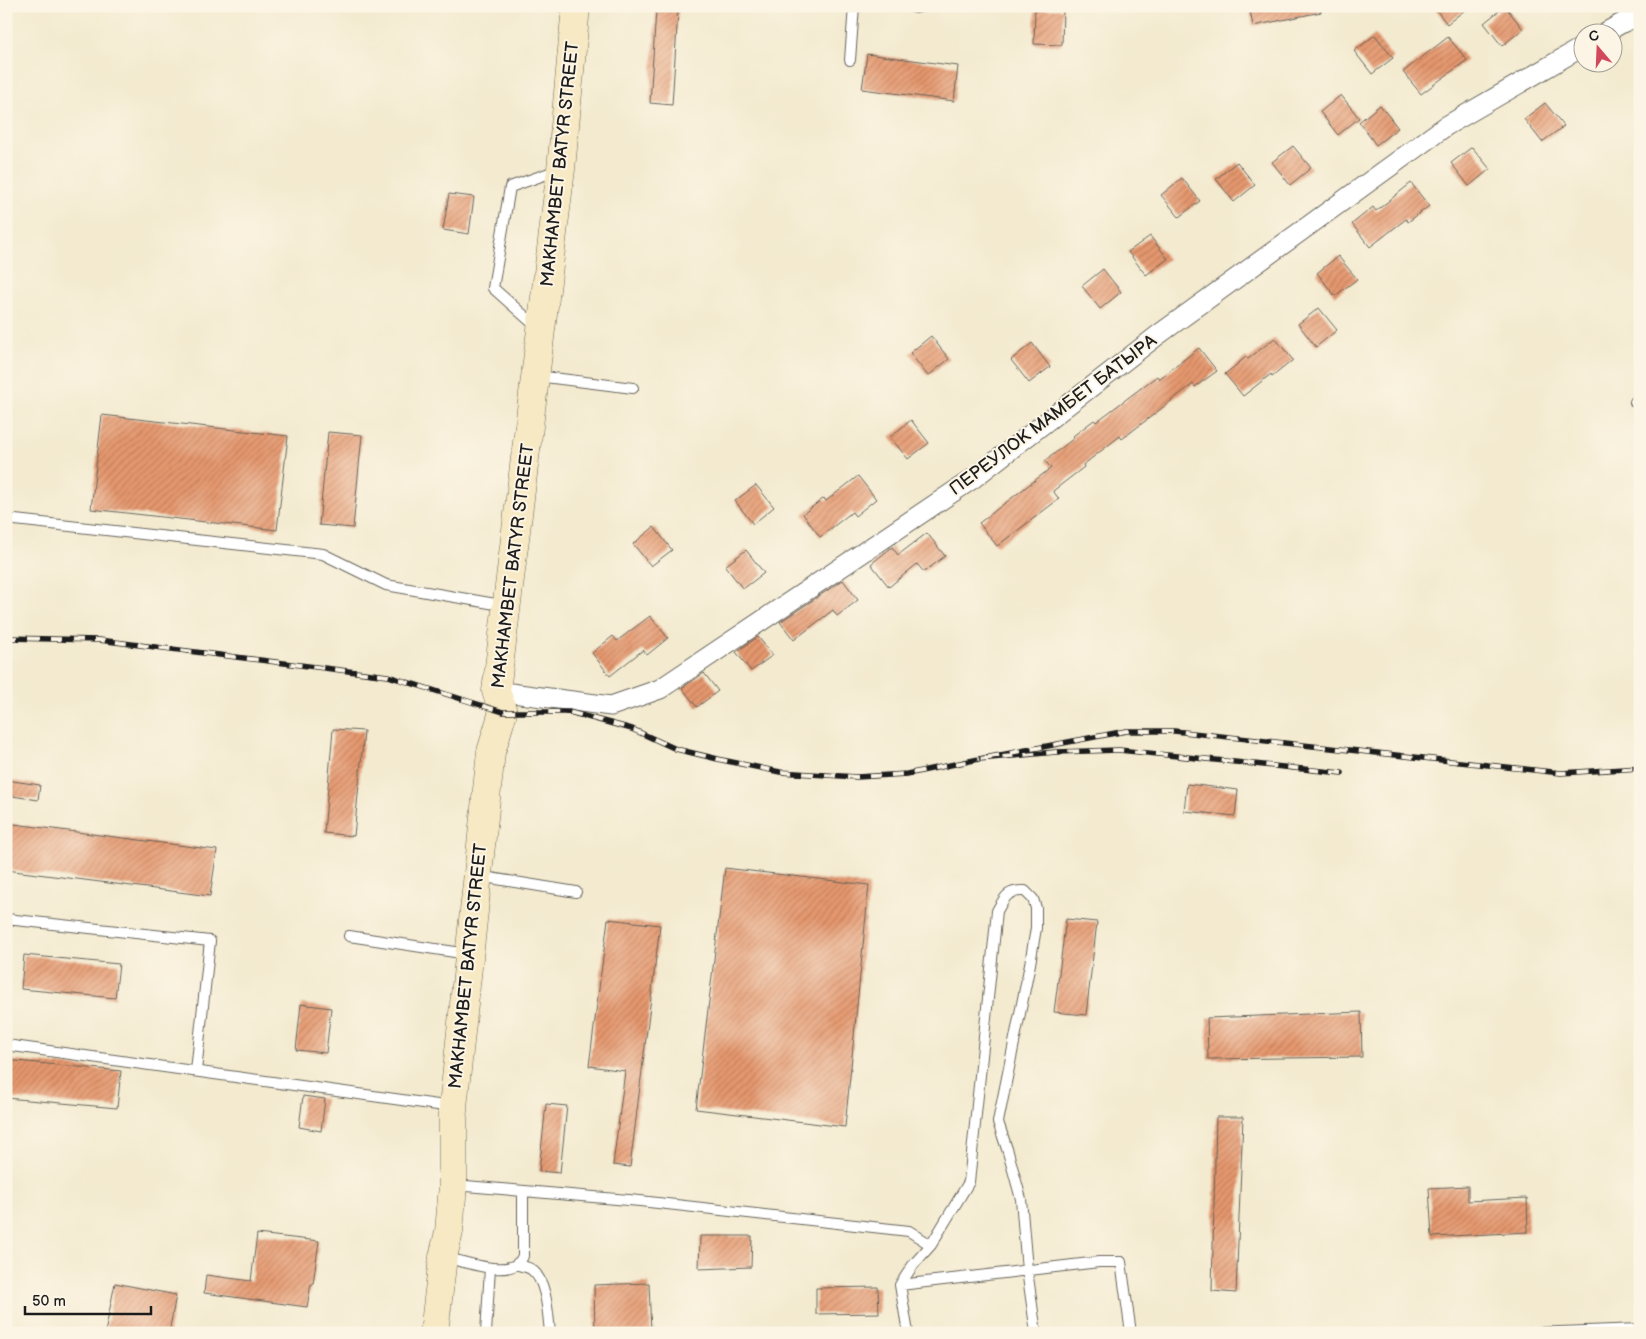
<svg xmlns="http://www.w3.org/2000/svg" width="1646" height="1339" viewBox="0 0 1646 1339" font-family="'Balsamiq Sans',sans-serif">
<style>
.building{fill:url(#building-hatch)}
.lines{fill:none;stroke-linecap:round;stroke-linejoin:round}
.lane-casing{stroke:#67645b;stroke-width:12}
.street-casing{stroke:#67645b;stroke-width:21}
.secondary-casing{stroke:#67645b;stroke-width:29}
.lane{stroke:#fff;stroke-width:10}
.street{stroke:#fff;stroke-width:19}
.secondary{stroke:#f7e9c3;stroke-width:28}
.rail-casing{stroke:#1c1c1c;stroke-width:5.5}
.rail{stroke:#fcf5e5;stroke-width:4;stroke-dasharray:11;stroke-linecap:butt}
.labels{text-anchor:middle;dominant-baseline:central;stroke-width:4;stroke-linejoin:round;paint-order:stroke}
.street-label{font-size:18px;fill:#1c1c1c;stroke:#fcf5e5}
</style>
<defs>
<pattern id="building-hatch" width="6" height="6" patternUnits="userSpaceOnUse" patternTransform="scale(1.25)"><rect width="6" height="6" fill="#e6986e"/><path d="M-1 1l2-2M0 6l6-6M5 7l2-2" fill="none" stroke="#ba7b5a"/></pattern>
</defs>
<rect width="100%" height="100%" fill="#fcf5e5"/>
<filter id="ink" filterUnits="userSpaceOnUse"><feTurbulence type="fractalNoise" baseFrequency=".02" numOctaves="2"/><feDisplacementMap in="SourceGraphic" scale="10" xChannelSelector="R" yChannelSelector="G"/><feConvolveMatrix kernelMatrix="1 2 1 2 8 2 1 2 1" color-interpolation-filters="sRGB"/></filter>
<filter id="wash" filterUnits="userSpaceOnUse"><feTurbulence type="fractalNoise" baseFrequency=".0096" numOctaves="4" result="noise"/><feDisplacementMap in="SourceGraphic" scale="20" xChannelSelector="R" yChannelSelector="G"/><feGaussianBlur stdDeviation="1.12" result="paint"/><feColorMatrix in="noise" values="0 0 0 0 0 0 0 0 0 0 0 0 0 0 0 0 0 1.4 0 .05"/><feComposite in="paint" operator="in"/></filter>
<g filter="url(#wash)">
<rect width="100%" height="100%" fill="#f3eacf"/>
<g id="blocks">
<path class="building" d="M1249 6H1320L1321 12 1253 26Z
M1433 6H1470L1447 24Z
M1505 6 1523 29 1502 46 1484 23Z
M1035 9H1063L1062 45 1034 44Z
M656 10 678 11 672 105 650 103Z
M1375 35 1393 58 1372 74 1354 51Z
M1448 37 1467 60 1421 94 1403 72Z
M867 54 958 66 954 101 862 89Z
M1341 95 1359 118 1338 135 1320 112Z
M1545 103 1564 126 1542 142 1524 119Z
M1380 105 1398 128 1376 145 1359 122Z
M1293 146 1311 168 1290 185 1272 162Z
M1472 147 1490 169 1469 186 1451 163Z
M1237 162 1255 185 1234 202 1216 179Z
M1182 178 1200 201 1179 217 1161 195Z
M1411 183 1429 206 1408 222 1406 219 1370 247 1352 224 1373 207 1376 211Z
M449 194 474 197 469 234 443 230Z
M1150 236 1168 259 1146 275 1128 252Z
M1338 256 1357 279 1335 296 1317 273Z
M1103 269 1121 292 1100 309 1082 286Z
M1319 308 1337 330 1316 347 1298 324Z
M931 336 949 359 928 376 910 353Z
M1275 338 1293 360 1272 377 1271 374 1243 396 1225 374 1246 357 1248 359Z
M1032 343 1050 367 1029 383 1011 360Z
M1199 348 1217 371 1195 387 1193 384 1122 439 1120 436 1083 465 1084 467 1053 491 1059 499 997 546 979 523 1051 468 1045 461 1074 438 1073 436 1094 420 1096 422 1157 376 1159 379Z
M102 415 288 436 277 530 91 509Z
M911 420 929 443 908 459 890 437Z
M328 432 362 435 353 528 319 525Z
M858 476 876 499 855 516 852 512 820 537 803 514 824 498 826 501Z
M756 485 774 507 753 524 735 501Z
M654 527 672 550 651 566 633 544Z
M927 533 945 556 924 572 917 564 889 587 871 564 892 547 898 555Z
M746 550 764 573 743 589 725 566Z
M843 580 858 600 837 616 833 610 794 640 780 622Z
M650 616 668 638 647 655 643 650 610 676 592 653 613 636 617 641Z
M758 637 773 655 751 671 736 652Z
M704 673 718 691 697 707 682 688Z
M333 729 364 731 354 836 324 833Z
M6 780 40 785 38 800 6 795Z
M1187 784 1238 790 1235 816 1184 811Z
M6 823 217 850 210 896 6 870Z
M725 868 869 885 845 1127 696 1109Z
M608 919 660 925 630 1167 613 1165 625 1071 589 1066Z
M1066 919 1097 922 1086 1015 1054 1012Z
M24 955 119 964 115 998 21 989Z
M301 1004 331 1008 326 1053 296 1050Z
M1361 1012 1362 1057 1208 1059 1207 1018Z
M6 1060 121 1071 117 1108 6 1098Z
M303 1096 325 1099 321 1131 299 1127Z
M546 1104 567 1106 560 1173 539 1171Z
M1216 1117H1243L1236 1293 1212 1291Z
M1468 1186V1201L1527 1198 1528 1232 1432 1237 1429 1188Z
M257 1234 319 1241 313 1284H311L307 1307 204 1293 206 1275 251 1281Z
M700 1236H752L751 1267 699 1269Z
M115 1283 176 1295 169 1333H105Z
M649 1283 651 1333H595L594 1285Z
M878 1287 879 1313 816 1314V1288Z"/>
</g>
</g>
<g filter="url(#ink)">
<use href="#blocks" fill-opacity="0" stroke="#67645b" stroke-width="1"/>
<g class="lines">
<g class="lane-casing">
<path id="lane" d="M909 6 916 8 924 6
M850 60 854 6
M538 328 493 288 510 187 558 170
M537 376 633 388
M1635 402 1640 403
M6 519 323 554 386 585 507 606
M478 876 576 892
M6 919 210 941 196 1071
M349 936 468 954
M6 1045 452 1107
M454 1185 640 1201 909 1231 931 1245 913 1265 900 1285 908 1333
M931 1245 969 1182 997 911C1005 897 1007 890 1025 891L1033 899 1036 908V928L1030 964 998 1122 1008 1152 1021 1199 1027 1270 1036 1333
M444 1257C463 1261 514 1281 523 1256V1192
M518 1265C522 1266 529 1267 532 1270 547 1281 548 1315 550 1333
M900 1285 1099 1262H1121L1131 1333
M486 1333 490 1268
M1533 1333 1640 1329"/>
</g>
<g class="street-casing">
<path id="street" d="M1606 32 1624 22 1640 16
M496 691 611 706 660 689 974 478 1158 335 1446 126 1584 46"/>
</g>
<g class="secondary-casing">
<path id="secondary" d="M434 1333 443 1257 449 1232 453 1185V1107L491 752 503 712 496 691 561 169 576 6"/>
</g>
<use href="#lane" class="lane"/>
<use href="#street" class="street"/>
<use href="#secondary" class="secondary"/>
<g class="rail-casing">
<path id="rail" d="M6 638 99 640 388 676 503 712H569L632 729 676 749 722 760 780 772 857 777 907 774 979 759
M1342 773 1119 750 1056 752 979 759 1126 731H1174L1561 773 1640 768"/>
</g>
<use href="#rail" class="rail"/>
</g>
</g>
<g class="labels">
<g class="street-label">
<text transform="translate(560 164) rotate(-84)">MAKHAMBET BATYR STREET</text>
<text transform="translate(1053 415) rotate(-37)">ПЕРЕУЛОК МАМБЕТ БАТЫРА</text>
<text transform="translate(513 566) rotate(-83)">MAKHAMBET BATYR STREET</text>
<text transform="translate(468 966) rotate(-84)">MAKHAMBET BATYR STREET</text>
</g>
</g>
<rect width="1646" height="1339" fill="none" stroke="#fcf5e5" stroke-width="25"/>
<g transform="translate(1598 48) rotate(341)"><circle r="24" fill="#fcf5e5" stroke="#a29e95"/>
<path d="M0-4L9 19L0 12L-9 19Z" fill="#d1495b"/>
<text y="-8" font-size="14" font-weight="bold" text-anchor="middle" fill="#1c1c1c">С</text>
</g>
<path d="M25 1306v8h126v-8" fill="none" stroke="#1c1c1c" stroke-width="2.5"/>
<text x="32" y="1306" font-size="15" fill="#1c1c1c" stroke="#fcf5e5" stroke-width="4" paint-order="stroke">50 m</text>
</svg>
